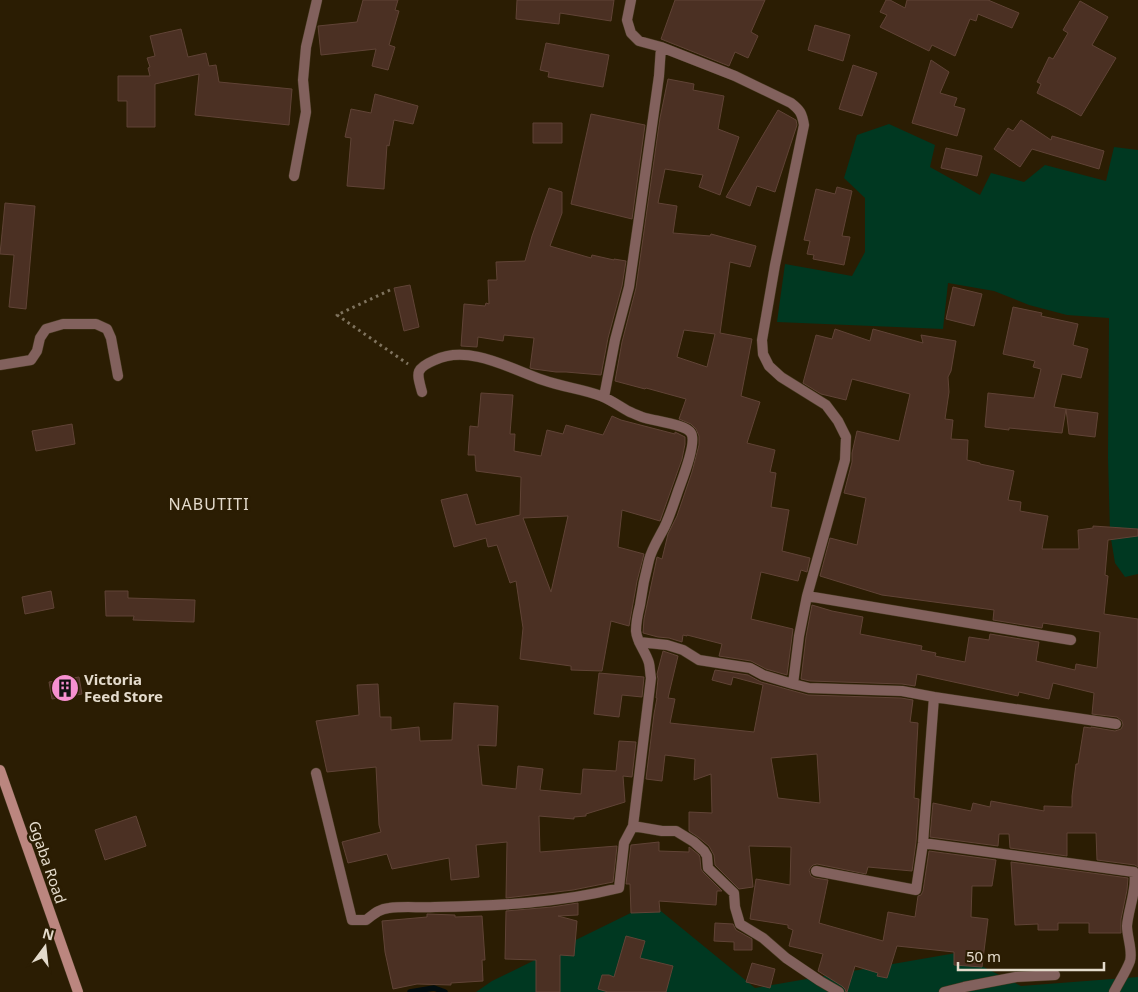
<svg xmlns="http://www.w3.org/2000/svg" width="1138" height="992" viewBox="0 0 1138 992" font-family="'Noto Sans',sans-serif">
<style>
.green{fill:#003821}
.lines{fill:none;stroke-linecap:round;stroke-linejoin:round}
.stream{stroke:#020d0f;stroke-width:5.5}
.building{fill:#4b3023;stroke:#604336;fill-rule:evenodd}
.lane-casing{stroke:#45381f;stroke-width:11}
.street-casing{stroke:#45381f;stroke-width:11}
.secondary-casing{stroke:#45381f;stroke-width:11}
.path{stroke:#7f735e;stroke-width:3;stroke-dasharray:2.5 4;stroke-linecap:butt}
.lane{stroke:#82615d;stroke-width:10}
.street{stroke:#82615d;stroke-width:10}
.secondary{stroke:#bb867f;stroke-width:10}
.labels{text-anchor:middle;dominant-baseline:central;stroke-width:5;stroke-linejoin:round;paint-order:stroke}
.poi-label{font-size:15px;font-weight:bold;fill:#e4dbcc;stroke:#2b1d03;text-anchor:start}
.street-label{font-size:15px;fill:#e4dbcc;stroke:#2b1d03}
.neighbourhood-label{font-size:16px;letter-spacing:1px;fill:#e4dbcc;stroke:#2b1d03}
</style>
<rect width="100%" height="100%" fill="#2b1d03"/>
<path class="green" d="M889 124 935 145 930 167 980 195 991 173 1024 182 1045 165 1106 181 1114 147 1138 150V574L1125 577 1115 563 1110 533 1108 458 1109 318 1067 315 1029 305 994 291 948 283 943 329 777 322 785 264 852 276 865 252V198L844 178 857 135Z
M651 903 755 988 956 953 1021 986 1138 977V992H476L492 981Z"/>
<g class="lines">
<path class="stream" d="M410 992 434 988 445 992"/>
</g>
<path class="building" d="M363 0H398L395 10 399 11 389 45 395 47 388 70 372 66 376 49 321 55 318 26 357 22Z
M517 0H614L611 21 560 13 559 24 516 19Z
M675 0H765L751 32 758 36 748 58 735 52 729 66 661 39Z
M886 0H890L905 8 907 0H988L1019 13 1012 28 978 14 976 21 970 19 955 56 932 45 929 51 880 27 887 15 880 12Z
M1080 1 1108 17 1092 45 1116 58 1081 116 1067 108 1037 93 1041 84 1037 82 1049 57 1053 59 1068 33 1063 30Z
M815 25 850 35 843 61 808 50Z
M181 29 188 57 206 53 209 66 216 65 219 82 292 89 289 125 195 115 199 74 155 84V127H127V101H118V76H150L148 68 150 67 147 58 155 56 150 36Z
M546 43 609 55 603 87 548 77 549 72 540 70Z
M931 60 949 72 940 93 957 98 954 106 965 109 957 136 912 123Z
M853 65 877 73 862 116 839 109Z
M668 79 694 84 693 90 724 96 718 129 739 137 720 195 699 187 703 175 665 169 658 203 677 206 673 233 710 236 711 234 756 246 750 267 730 262 720 333 752 339 741 396 760 402 747 443 775 450 770 472 776 473 771 507 789 510 782 551 810 558 807 572 801 570 798 581 761 572 751 619 793 629 787 675 766 669 751 661 719 656 722 644 687 635V636L683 635 682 642 669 638 658 637 643 633 644 619 656 562 657 557 662 559 668 534 677 516 692 472 699 445V436L696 429 691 424 679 419 686 399 646 388 645 389 615 381 622 342 636 288 660 118ZM684 330 715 334 707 367 677 357Z
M375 94 418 106 413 124 394 120 389 146 387 145 384 189 347 186 351 138 345 137 351 109 371 113Z
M778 110 796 120 797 125 775 192 757 186 750 206 726 197Z
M591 114 645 125 632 219 571 204Z
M1021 120 1051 140 1052 136 1104 151 1099 169 1032 149 1020 167 994 149 1008 128 1013 131Z
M533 123H562V143H533Z
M946 148 982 156 977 176 941 168Z
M837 187 852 191 842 236 850 237 844 265 813 259 814 255 807 254 810 241 804 240 816 189 835 194Z
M549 188 562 192V213L550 246 591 258 592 255 614 260V259L626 261 622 286 608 338 601 375 566 372H556L534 369 530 368 534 338 504 335 503 341 478 337 477 347 461 346 464 304 485 306 486 303 489 304 488 280H497L496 262 525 261 532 236Z
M5 203 35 206 26 309 9 307 14 255 0 254Z
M410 285 419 327 404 331 394 288Z
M953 287 982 294 974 326 946 319Z
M1013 307 1042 313 1041 316 1078 324 1073 345 1088 349 1081 378 1062 374 1054 407 1066 409 1062 433 1009 428V430L985 427 988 393 1034 398 1041 369 1033 367 1035 361 1003 354Z
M835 329 870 341 873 329 923 343 921 335 956 341 951 371 948 377 949 392 945 419 953 420 951 439 968 440 967 460 980 463V464L1014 471 1008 500 1021 502 1020 511 1048 516 1042 549H1079L1078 530 1093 528V526L1138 529V536L1108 540 1105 575 1108 576 1104 614 1138 619V867L1135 865 1097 860 1096 833H1067V856L1010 848 1009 834H999L998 846 930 837 933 803 971 811 973 803 990 807 991 801 1044 811V806L1072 807V796L1076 764H1078L1084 727 1091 728V727L1115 731 1121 729 1123 725 1122 721 1117 717 1092 714 1094 693 1053 683 1049 699 1019 692 1018 696 917 674 915 686 902 684 810 681 801 679 806 637 812 605 832 611 863 617 860 634 922 646 921 650 936 653 935 656 965 662 969 637 989 640 990 634 1039 642 1036 661 1075 670 1076 664 1097 668 1100 632 1043 623 1042 628 993 620 994 610 882 595 820 576 830 538 857 545 866 498 844 493 852 462V453L857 431 899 441 910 394 852 379 846 400 821 394 803 383 816 335 832 339Z
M481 393 513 395 510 434H515L514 451 541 456 547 430 563 434 566 425 603 435 612 416 621 420 675 434V432L685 437V444L682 459 660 521 622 510 618 547 644 554 637 581 629 626 611 621 602 671 571 670V666L520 659 523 628 516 581 510 583 497 545 488 547 486 538 454 547 441 500 467 494 476 525 520 515 521 477 476 471 475 455H468L470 426 478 427ZM568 516 551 592 523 518Z
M1066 409 1098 413 1095 437 1069 434Z
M72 424 75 444 36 451 32 431Z
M51 591 54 608 25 614 22 597Z
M105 591H128V598L195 600 194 622 133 620 134 616H106Z
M663 651 678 656 668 698 675 699 670 723 754 732 763 685 733 677 731 685 712 680 715 670 748 675 761 682 808 695 901 698 913 700 910 722 918 723 914 798 919 799 916 842 912 871 868 867 866 874 817 864 813 865 811 867 809 870 811 876 815 878 828 880 819 923 883 941 888 912 915 917 918 896 921 895 923 891 929 851 996 860 992 886H972L971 917 988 919 982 967 954 965V952L897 946 887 978 877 976 878 973 855 966 847 992H846L845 989 842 986 818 971 823 954 789 946 793 930 788 928V925L750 919 756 879 790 885 791 847 749 846 753 887 739 889 715 865 714 855 709 846 698 837 689 831V812L712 813 711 774 694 780 695 759 665 755 662 781 646 779 654 714 657 698H656L658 679 657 674ZM817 754 820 803 778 798 771 758Z
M599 673 644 677 642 697 622 695 619 717 594 714Z
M79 677 82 694 52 699 49 682Z
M378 684 380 717H391V730L419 727 420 741 452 740 454 703 498 706 496 746 478 745 482 785 516 789 518 766 543 769 540 790 581 794 583 769 616 771 619 741 636 742 632 777 623 776 625 802 586 814V816L574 817V819L539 816 540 852 617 846 613 882 573 890 506 898 507 842 476 845 479 877 451 880 449 858 392 869 387 854 348 863 342 842 381 832 379 825 376 767 327 772 316 721 359 715 357 685Z
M136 816 146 846 105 860 95 830Z
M659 842V851L689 852V847L699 855 700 858 701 869 703 872 722 891H717L716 905 659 901 660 912 631 913 630 884H626L631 845Z
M1011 862 1128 878 1127 890 1121 919V933H1089V923H1058V930H1038V924L1015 925Z
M578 903V915L558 916 577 921 574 956 560 955V992H536V960L505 959 506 911 552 907Z
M427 914 455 915V917L482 916 485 960H482L483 981 451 983V985L417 984 393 989 385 952 382 921 427 917Z
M715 923 733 924 736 930 752 939V950H734V942L714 941Z
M626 936 645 941 640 958 673 966 666 992H608L598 989 602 975H609L614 977Z
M752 963 775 969 770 988 746 982Z"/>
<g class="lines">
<g class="lane-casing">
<path id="lane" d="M0 365 31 360 37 351 40 338 46 329 63 324H96L107 329 111 338 118 376"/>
</g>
<g class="street-casing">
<path id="street" d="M631 0 627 20 631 33 639 41 661 47 735 76 791 103C800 110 802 113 804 125L775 265 762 340 763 354 769 366 781 377 826 405 838 421 846 437 845 460 807 596 799 636 793 684 809 688 902 691 934 697 923 843 916 890 816 871
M294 176 306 112 303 80 306 47 317 0
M604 397 615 340 629 287 638 225 659 76 661 47
M807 596 1071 640
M639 642 667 645 683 650 699 660 750 668 763 675 793 684
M934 697 1116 724
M316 773 352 920H366C374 914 379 909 389 908 405 906 420 908 435 907 497 906 559 903 619 888L624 843 633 826 651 678C650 673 650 667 649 663 646 652 637 643 636 631 636 623 638 613 640 605 642 590 645 575 649 560 652 548 659 538 665 526 670 515 674 503 678 491 682 480 697 442 691 433 686 424 653 421 642 417 637 415 632 413 628 411 619 406 611 400 601 396 583 389 562 387 543 380 511 369 469 344 435 360 414 369 417 373 422 392
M633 826 662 831H676L694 842 704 851 707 856 708 868 734 893 735 907 740 924 763 938 786 958 820 981 839 992
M923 843 1134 872C1138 886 1128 910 1127 926 1127 937 1133 951 1130 961 1127 970 1119 982 1114 992
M944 992 964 987 1016 977 1055 975"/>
</g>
<g class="secondary-casing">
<path id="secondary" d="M0 770 78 992"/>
</g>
<path class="path" d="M390 290 337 315 408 364"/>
<use href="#lane" class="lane"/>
<use href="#street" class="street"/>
<use href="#secondary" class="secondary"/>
</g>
<defs>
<g id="building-disc" transform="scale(1.4375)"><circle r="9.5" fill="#f690d0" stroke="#2b1d03"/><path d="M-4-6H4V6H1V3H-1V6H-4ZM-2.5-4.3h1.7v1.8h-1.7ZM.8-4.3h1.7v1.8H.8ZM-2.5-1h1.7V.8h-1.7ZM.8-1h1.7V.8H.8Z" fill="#111"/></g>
</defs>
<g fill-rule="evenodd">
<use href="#building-disc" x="65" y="688"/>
</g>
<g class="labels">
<g class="poi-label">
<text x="84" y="679">Victoria<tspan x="84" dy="17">Feed Store</tspan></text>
</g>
<g class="street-label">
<text transform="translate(48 862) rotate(71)">Ggaba Road</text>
</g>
<g class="neighbourhood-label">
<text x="209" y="504">NABUTITI</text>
</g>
</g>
<g transform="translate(45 947) rotate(15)" stroke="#2b1d03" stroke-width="4" paint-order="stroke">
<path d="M0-4L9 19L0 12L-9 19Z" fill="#e4dbcc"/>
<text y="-8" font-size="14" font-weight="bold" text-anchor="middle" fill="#e4dbcc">N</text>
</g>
<path d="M958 962v8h146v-8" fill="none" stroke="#e4dbcc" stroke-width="2.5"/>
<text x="966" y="962" font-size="15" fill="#e4dbcc" stroke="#2b1d03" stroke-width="4" paint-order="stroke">50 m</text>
</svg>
